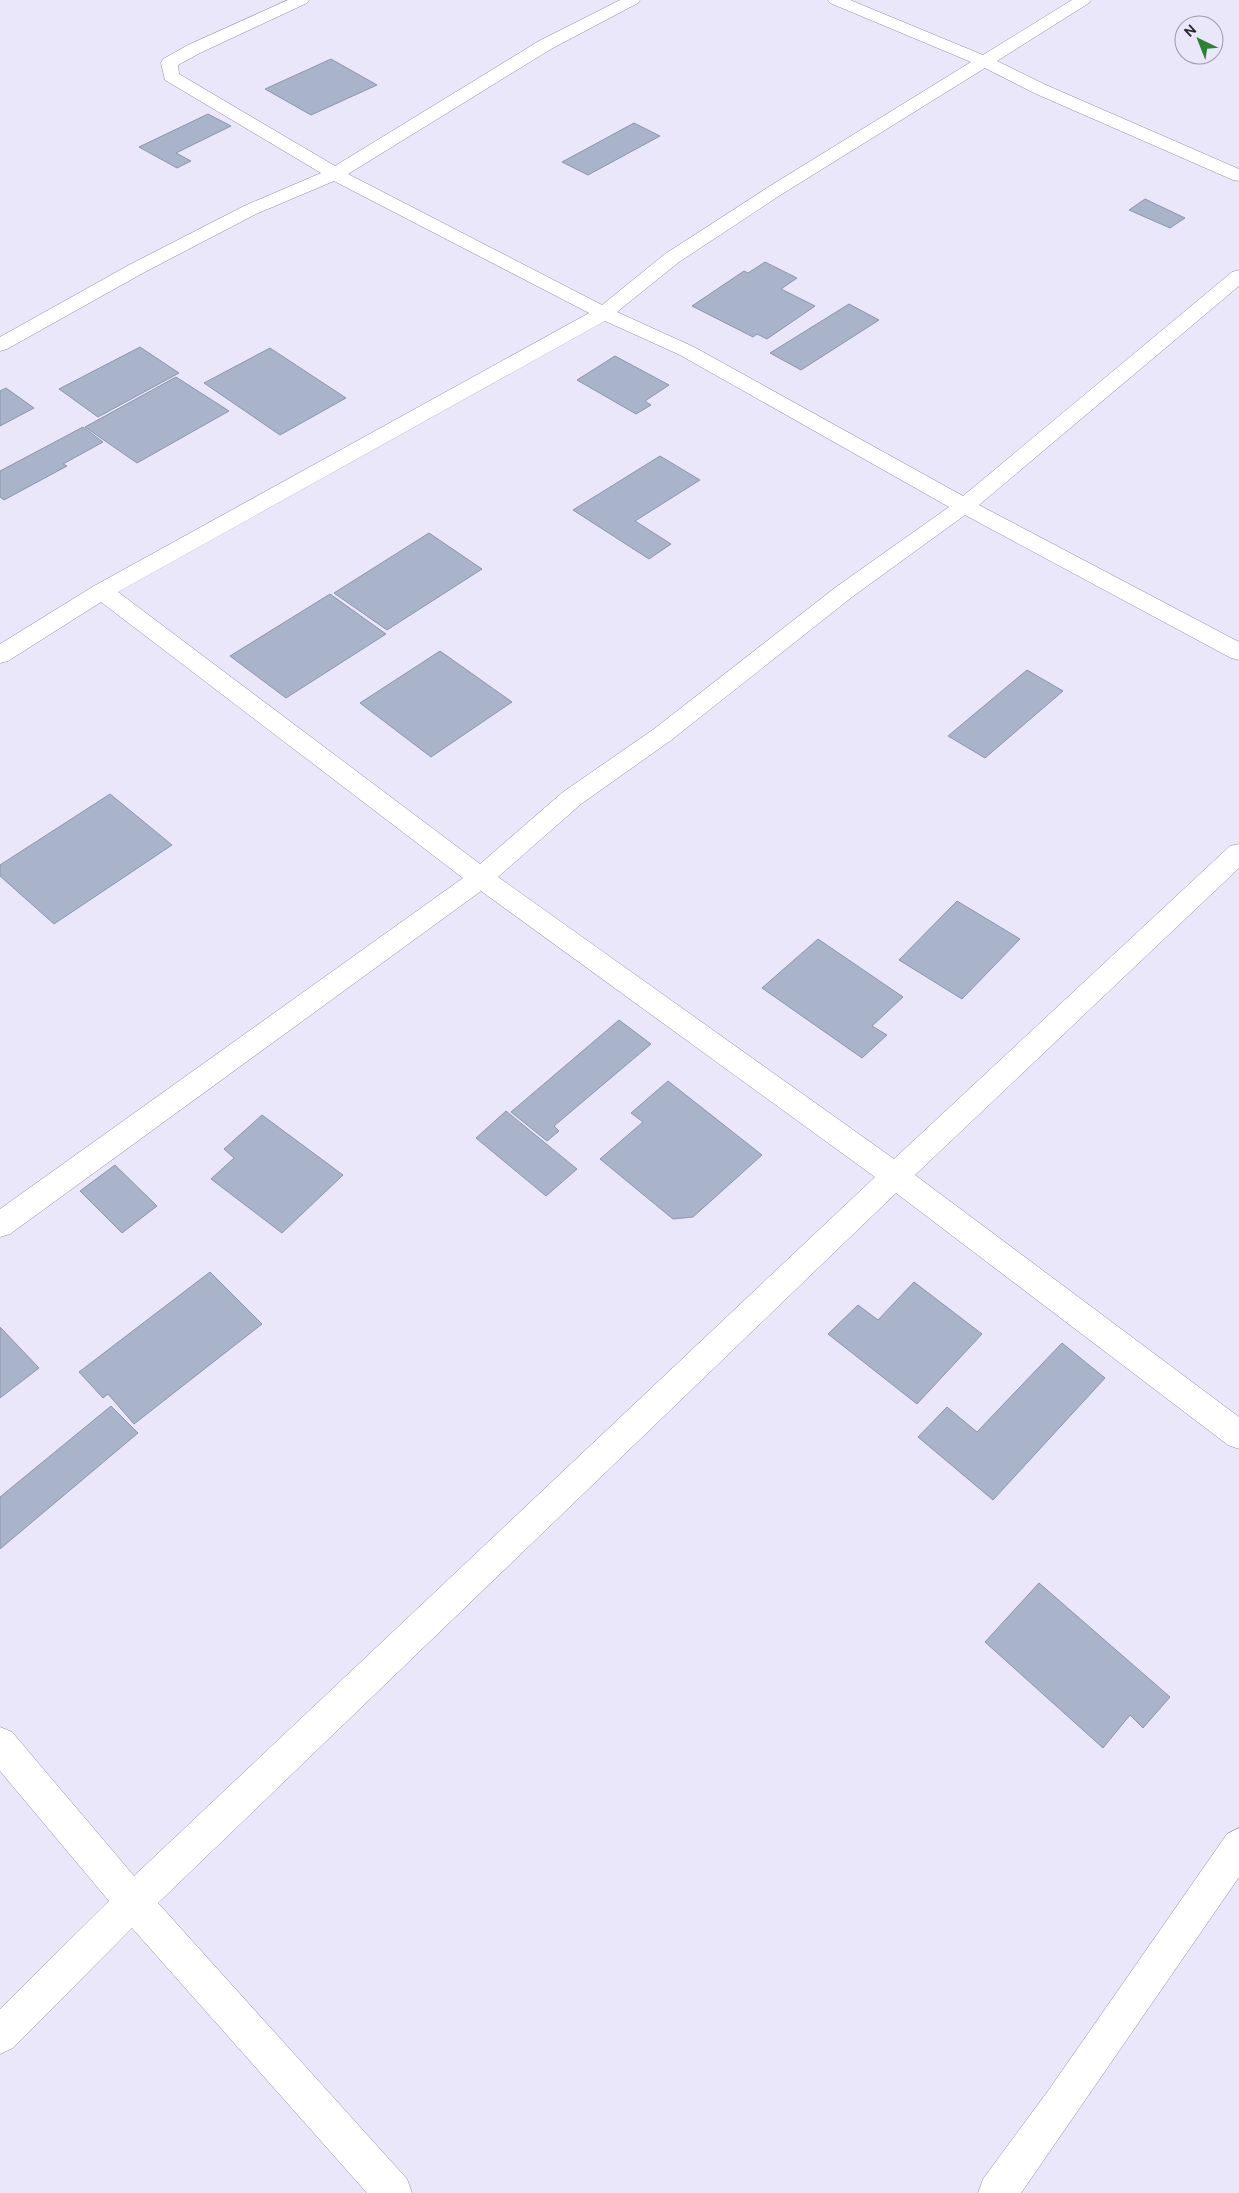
<svg xmlns="http://www.w3.org/2000/svg" width="1239" height="2193" viewBox="0 0 1239 2193" font-family="'DM Sans',sans-serif">
<style>
.building{fill:#a9b4cb;stroke:#8b96ac}
.lines{fill:none;stroke-linecap:round;stroke-linejoin:round}
.street-casing{stroke:#8f8ba2;stroke-width:1}
.street{fill:#fff;fill-rule:evenodd}
</style>
<rect width="100%" height="100%" fill="#ebe7fb"/>
<path class="building" d="M331 59 377 85 311 115 265 89Z
M208 114 231 126 176 153 191 161 177 168 139 147Z
M634 123 660 136 588 175 562 162Z
M1145 199 1185 218 1170 228 1129 210Z
M765 262 797 278 781 289 815 306 767 339 757 334 753 337 692 306 744 271 748 273Z
M849 304 879 320 801 370 770 353Z
M140 347 179 373 98 417 59 389Z
M270 348 346 398 280 435 204 383Z
M615 356 669 385 645 401 651 405 636 414 577 380Z
M176 377 229 411 137 463 85 427Z
M6 388 34 408 0 426V391Z
M83 427 103 442 63 464 67 466 4 500 0 497V471Z
M660 456 700 480 635 521 671 544 649 559 573 510Z
M429 533 482 569 387 630 334 593Z
M330 594 386 634 286 698 230 656Z
M440 651 512 702 431 757 360 703Z
M1027 670 1063 691 985 758 948 736Z
M110 794 172 845 54 924 0 876V865Z
M957 901 1020 939 962 999 899 960Z
M818 939 903 997 872 1026 887 1035 862 1058 762 988Z
M619 1020 651 1044 554 1126 559 1131 547 1141 511 1112Z
M668 1081 762 1155 693 1217 673 1219 600 1159 643 1122 631 1113Z
M506 1111 577 1169 546 1196 476 1138Z
M262 1115 343 1175 282 1233 211 1179 234 1158 224 1149Z
M115 1165 157 1206 122 1233 80 1191Z
M210 1272 262 1324 134 1424 108 1394 103 1398 79 1372Z
M914 1282 982 1334 917 1404 828 1334 858 1305 878 1320Z
M0 1327 39 1368 0 1398Z
M1062 1343 1105 1378 993 1500 918 1437 947 1407 977 1432Z
M111 1406 138 1433 0 1549V1497Z
M1039 1583 1170 1697 1143 1728 1130 1715 1103 1748 985 1642Z"/>
<g class="lines">
<g class="street-casing">
<path id="street" d="M288 0H309L307 3 200 53 178 65 179 74 335 166 539 41 620 0H640L638 3 551 49 348 174 602 305 665 254 770 186 971 62 830 3 828 0H850L983 55 1072 0H1091L1089 3 997 61 1046 85 1239 169V181L1233 180 1034 93 985 68 782 194 679 262 617 312 694 347 963 496 1232 272 1239 270V286L979 505 1239 642V660L1231 658 965 515 852 597 670 741 581 804 498 877 894 1159 1230 846 1239 844V868L915 1175 1239 1417V1449L1228 1445 896 1193 158 1903 407 2179 412 2193H367L132 1928 13 2048 0 2054V2009L109 1901 0 1771V1727L12 1732 134 1876 875 1177 481 891 10 1234 0 1237V1209L463 878 101 602 8 661 0 663V644L94 586 589 313 334 181 256 214 143 273 7 349 0 351V337L129 265 244 206 321 173 165 80 161 63 163 59 188 45ZM605 321 680 355 949 507 836 587 654 729 563 792 480 864 118 592Z
M1239 1828V1877L1021 2193H978L983 2179 1048 2091 1227 1834Z"/>
</g>
<use href="#street" class="street"/>
</g>
<g transform="translate(1199 40) rotate(317)"><circle r="24" fill="#ebe7fb" stroke="#9d9aa9"/>
<path d="M0-4L9 19L0 12L-9 19Z" fill="#2c8230"/>
<text y="-8" font-size="14" font-weight="bold" text-anchor="middle" fill="#28262f">N</text>
</g>
</svg>
